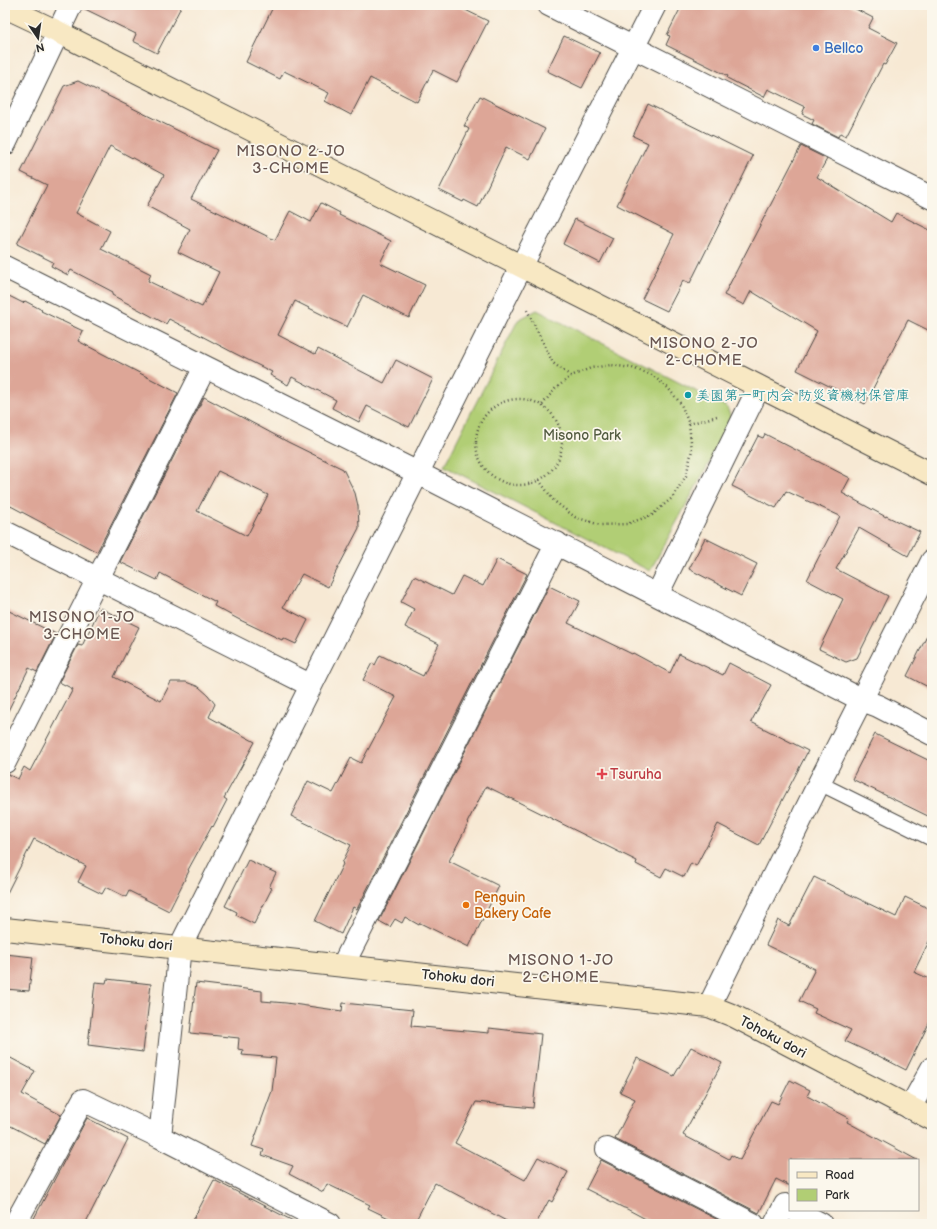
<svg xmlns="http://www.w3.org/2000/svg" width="937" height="1229" viewBox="0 0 937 1229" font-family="'Balsamiq Sans','Klee One',sans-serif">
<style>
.green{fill:#b1ce74;stroke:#6e7c50}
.building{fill:#dda697;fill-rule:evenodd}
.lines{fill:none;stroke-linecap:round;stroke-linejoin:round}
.lane-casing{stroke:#4a4844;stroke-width:16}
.street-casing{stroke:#4a4844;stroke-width:24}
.secondary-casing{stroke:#4a4844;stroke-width:24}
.path{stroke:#4a4844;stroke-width:2.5;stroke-dasharray:1 3;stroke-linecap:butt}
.lane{stroke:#fff;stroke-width:14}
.street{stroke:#fff;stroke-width:22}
.secondary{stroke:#f8e8c3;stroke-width:22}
.shop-dot{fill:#3f7fe0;stroke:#fbf7ec;stroke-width:1.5}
.culture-dot{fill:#0f9aa8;stroke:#fbf7ec;stroke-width:1.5}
.health-dot{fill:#e0444e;stroke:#fbf7ec;stroke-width:1.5}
.food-dot{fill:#e8710a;stroke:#fbf7ec;stroke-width:1.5}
.labels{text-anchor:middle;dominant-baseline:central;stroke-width:3.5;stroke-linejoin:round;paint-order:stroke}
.shop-label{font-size:14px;fill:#366cbe;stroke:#fbf7ec;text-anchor:start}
.culture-label{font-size:14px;fill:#0d838f;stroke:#fbf7ec;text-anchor:start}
.park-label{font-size:14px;fill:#535c41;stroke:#fbf7ec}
.health-label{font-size:14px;fill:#be3a42;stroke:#fbf7ec;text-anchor:start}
.food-label{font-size:14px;fill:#c56008;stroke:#fbf7ec;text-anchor:start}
.street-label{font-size:14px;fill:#2b2b2b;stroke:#fbf7ec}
.neighbourhood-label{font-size:15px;letter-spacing:1px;fill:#695651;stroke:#fbf7ec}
</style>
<rect width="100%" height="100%" fill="#fbf7ec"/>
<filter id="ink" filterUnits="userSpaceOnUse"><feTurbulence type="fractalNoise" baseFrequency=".025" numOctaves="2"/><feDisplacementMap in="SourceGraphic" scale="8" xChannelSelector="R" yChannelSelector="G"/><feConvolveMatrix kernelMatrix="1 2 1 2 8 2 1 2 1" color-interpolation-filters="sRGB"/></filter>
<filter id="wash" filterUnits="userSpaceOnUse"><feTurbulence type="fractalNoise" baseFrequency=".012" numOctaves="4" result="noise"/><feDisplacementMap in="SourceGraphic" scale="16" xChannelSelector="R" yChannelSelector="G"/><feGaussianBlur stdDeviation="0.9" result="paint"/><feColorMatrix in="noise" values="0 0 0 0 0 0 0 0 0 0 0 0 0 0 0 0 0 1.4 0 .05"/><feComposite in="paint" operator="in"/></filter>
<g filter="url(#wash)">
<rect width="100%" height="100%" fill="#f7e9d4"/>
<path class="green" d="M537 310 727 407 732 421 650 571 444 466 518 320Z"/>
<g id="blocks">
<path class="building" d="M83 5H182L157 53 133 41 136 34 83 8Z
M274 5H455L488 21 457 82 433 70 417 102 370 78 351 115 325 101 329 93 284 71 280 79 246 62Z
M682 5H848L873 18 868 28 897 43 885 65 883 64 846 136 840 133 838 137 812 124 814 120 802 114 805 107 768 89 764 97 727 78 728 76 666 45 670 36 667 35Z
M564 36 600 53 582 88 547 71Z
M78 81 217 150 191 199 275 240 290 211 311 222 321 203 340 213 339 215 391 241 380 263 425 285 409 318 363 295 347 327 295 301 278 335 315 354 318 349 384 383 396 360 433 379 409 427 367 406 359 422 332 408 336 400 292 377 288 385 270 375 272 372 234 353 169 319 166 324 112 295 113 292 71 270 68 275 51 266 53 262 17 244 47 185 21 172 64 86ZM110 146 164 175 147 206 190 229 178 252 219 272 202 307 148 281 151 274 101 249 110 231 76 213Z
M480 96 545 129 530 159 506 147 478 207 464 200 463 202 439 190 469 129 464 126Z
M648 104 753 156 690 283 683 280 667 311 642 299 674 234 617 205 648 143 633 136Z
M801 146 827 159 817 177 891 222 896 213 932 231V332L908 320 865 404 797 370 817 331 751 291 744 305 724 295Z
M575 219 613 238 600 263 563 244Z
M5 294 23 303 25 301 42 310 41 311 83 331 78 341 178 393 97 552 5 503Z
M204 397 288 442 343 469 355 493 358 506 359 528 328 587 302 574 283 607 308 620 296 644 283 638 282 640 238 619 214 606 216 602 160 573 157 580 120 562ZM218 471 268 495 247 536 197 511Z
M765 434 850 478 842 493 886 517V516L920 532 908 556 859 528 836 569 888 596 857 658 846 662 819 649 843 599 807 580 840 516 786 491 776 508 732 486 758 436 763 438Z
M705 538 757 564 741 596 689 569Z
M497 559 527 574 357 909 353 907 341 934 315 921 343 864 342 863 351 845 291 816 308 781 333 793 351 758 361 763 396 697 363 680 372 663 375 665 380 655 423 676 439 644 405 627 414 609 401 602 414 576 452 595 462 576 483 586Z
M549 586 580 601 568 623 632 654 633 653 670 673 679 654 723 675 729 663 771 685 751 722 808 751 759 845 718 824 696 866 691 863 684 877 666 868 661 877 636 864 637 861 486 786 467 823 468 824 449 861 499 886 469 947 420 923 419 925 405 917 402 923 395 919 390 927 379 921Z
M100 608 139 627 114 677 161 701 171 682H186L199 687 208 695 215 704 209 717 255 742 224 798 227 800 213 827 212 826 188 870 189 871 169 911 129 891 126 897 106 887 102 894 78 882 86 866 34 839 5 897V774H7L18 779 24 767 30 771 73 689 59 682 78 645 82 646Z
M5 609 56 634 37 672 29 668 5 717Z
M932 626V689L907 676Z
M875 734 932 762V818L852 779Z
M248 860 276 873 269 887 272 888 254 924 236 915 237 912 225 906Z
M814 877 896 917 905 897 932 910V935L914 972 932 980V1017L906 1070 875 1054V1055L845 1041 851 1030 814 1013 816 1009 799 1001 815 969 766 945 778 920 789 926Z
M5 954 33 957 29 991 5 989Z
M107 979 151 984 143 1052 88 1045 95 982 106 983Z
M196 983 262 991V1001L286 1003 342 1011 343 1003 413 1010 411 1026 489 1033V1028L541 1034 533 1108 476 1102 455 1143 525 1180 538 1157 568 1172 552 1202 549 1200 536 1224H512L435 1183 414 1224H401L368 1208 370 1205 327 1184 323 1192 289 1174 293 1166 262 1155 264 1150 252 1146 272 1091 276 1058 242 1055 243 1050 238 1049 239 1038 190 1033Z
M691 1047 722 1063 683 1135 729 1159 731 1155 740 1160 771 1101 778 1104 790 1080 810 1090 807 1096 849 1118 847 1122 917 1160H790V1186L776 1179 759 1213 615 1139 635 1099 620 1092 637 1058 674 1076Z
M5 1055 35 1071 22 1094 61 1115 45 1144 5 1123Z
M87 1118 128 1139 85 1224H31Z
M601 1160 726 1224H655L625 1208H624L586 1189Z
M214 1180 299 1224H191Z"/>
</g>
</g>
<g filter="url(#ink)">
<use href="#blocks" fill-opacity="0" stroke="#4a4844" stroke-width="1"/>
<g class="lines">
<g class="lane-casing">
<path id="lane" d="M819 783 932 839"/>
</g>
<g class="street-casing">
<path id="street" d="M549 5 932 198
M5 144 71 5
M5 267 418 473 862 700 878 706 932 734
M5 532 310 685
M657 595 759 387
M5 762 205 367
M343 965 557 543
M709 1006 819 783 932 561
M910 1108 932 1068
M160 1137 180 947 521 267 655 5
M607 1149 753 1224
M794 1210 821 1224
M15 1224 83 1100 160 1137 330 1224
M775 1224 785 1205 790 1208"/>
</g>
<g class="secondary-casing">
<path id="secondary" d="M5 7 58 32 932 474
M5 929 709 1006 734 1016 932 1119"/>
</g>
<path class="path" d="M527 310 553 363 571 376
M476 442a43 43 0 1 1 86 0a43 43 0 1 1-86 0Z
M689 424 717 416
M539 480 554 501 575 517 600 525 627 524 652 515 672 498 686 476 692 450 689 424 681 404 668 388 652 375 632 368 611 365 591 368 571 376 555 389 542 405"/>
<use href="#lane" class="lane"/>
<use href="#street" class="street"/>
<use href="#secondary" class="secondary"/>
</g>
</g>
<circle class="shop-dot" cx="816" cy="48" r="4"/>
<circle class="culture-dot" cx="688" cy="395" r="4"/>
<path class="health-dot" d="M600 768h4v4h4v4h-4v4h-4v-4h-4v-4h4z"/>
<circle class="food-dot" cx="466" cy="905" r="4"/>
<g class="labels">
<g class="shop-label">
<text x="824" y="48">Bellco</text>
</g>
<g class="culture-label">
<text x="696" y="395">美園第一町内会 防災資機材保管庫</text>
</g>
<g class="park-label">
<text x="582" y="435">Misono Park</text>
</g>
<g class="health-label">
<text x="610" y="774">Tsuruha</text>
</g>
<g class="food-label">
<text x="474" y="897">Penguin<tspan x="474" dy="16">Bakery Cafe</tspan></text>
</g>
<g class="street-label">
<text transform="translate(136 942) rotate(6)">Tohoku dori</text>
<text transform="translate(458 978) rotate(6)">Tohoku dori</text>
<text transform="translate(773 1037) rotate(28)">Tohoku dori</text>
</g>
<g class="neighbourhood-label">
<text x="291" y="151">MISONO 2-JO<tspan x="291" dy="17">3-CHOME</tspan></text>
<text x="704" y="343">MISONO 2-JO<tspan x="704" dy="17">2-CHOME</tspan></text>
<text x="82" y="617">MISONO 1-JO<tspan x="82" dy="17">3-CHOME</tspan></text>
<text x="561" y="960">MISONO 1-JO<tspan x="561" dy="17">2-CHOME</tspan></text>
</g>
</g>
<rect width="937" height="1229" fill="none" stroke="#fbf7ec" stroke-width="20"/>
<rect x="789" y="1159" width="130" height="52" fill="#fbf7ec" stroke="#a8a59f"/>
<rect x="797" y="1172" width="20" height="6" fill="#f8e8c3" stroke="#a8a59f"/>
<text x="825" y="1179" font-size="12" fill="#2b2b2b">Road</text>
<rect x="797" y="1189" width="20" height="12" fill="#b1ce74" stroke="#a8a59f"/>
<text x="825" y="1199" font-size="12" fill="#2b2b2b">Park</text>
<g transform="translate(38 38) rotate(167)" stroke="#fbf7ec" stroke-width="3" paint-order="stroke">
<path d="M0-3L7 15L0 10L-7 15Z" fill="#2b2b2b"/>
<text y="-6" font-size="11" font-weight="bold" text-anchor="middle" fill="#2b2b2b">N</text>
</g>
</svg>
